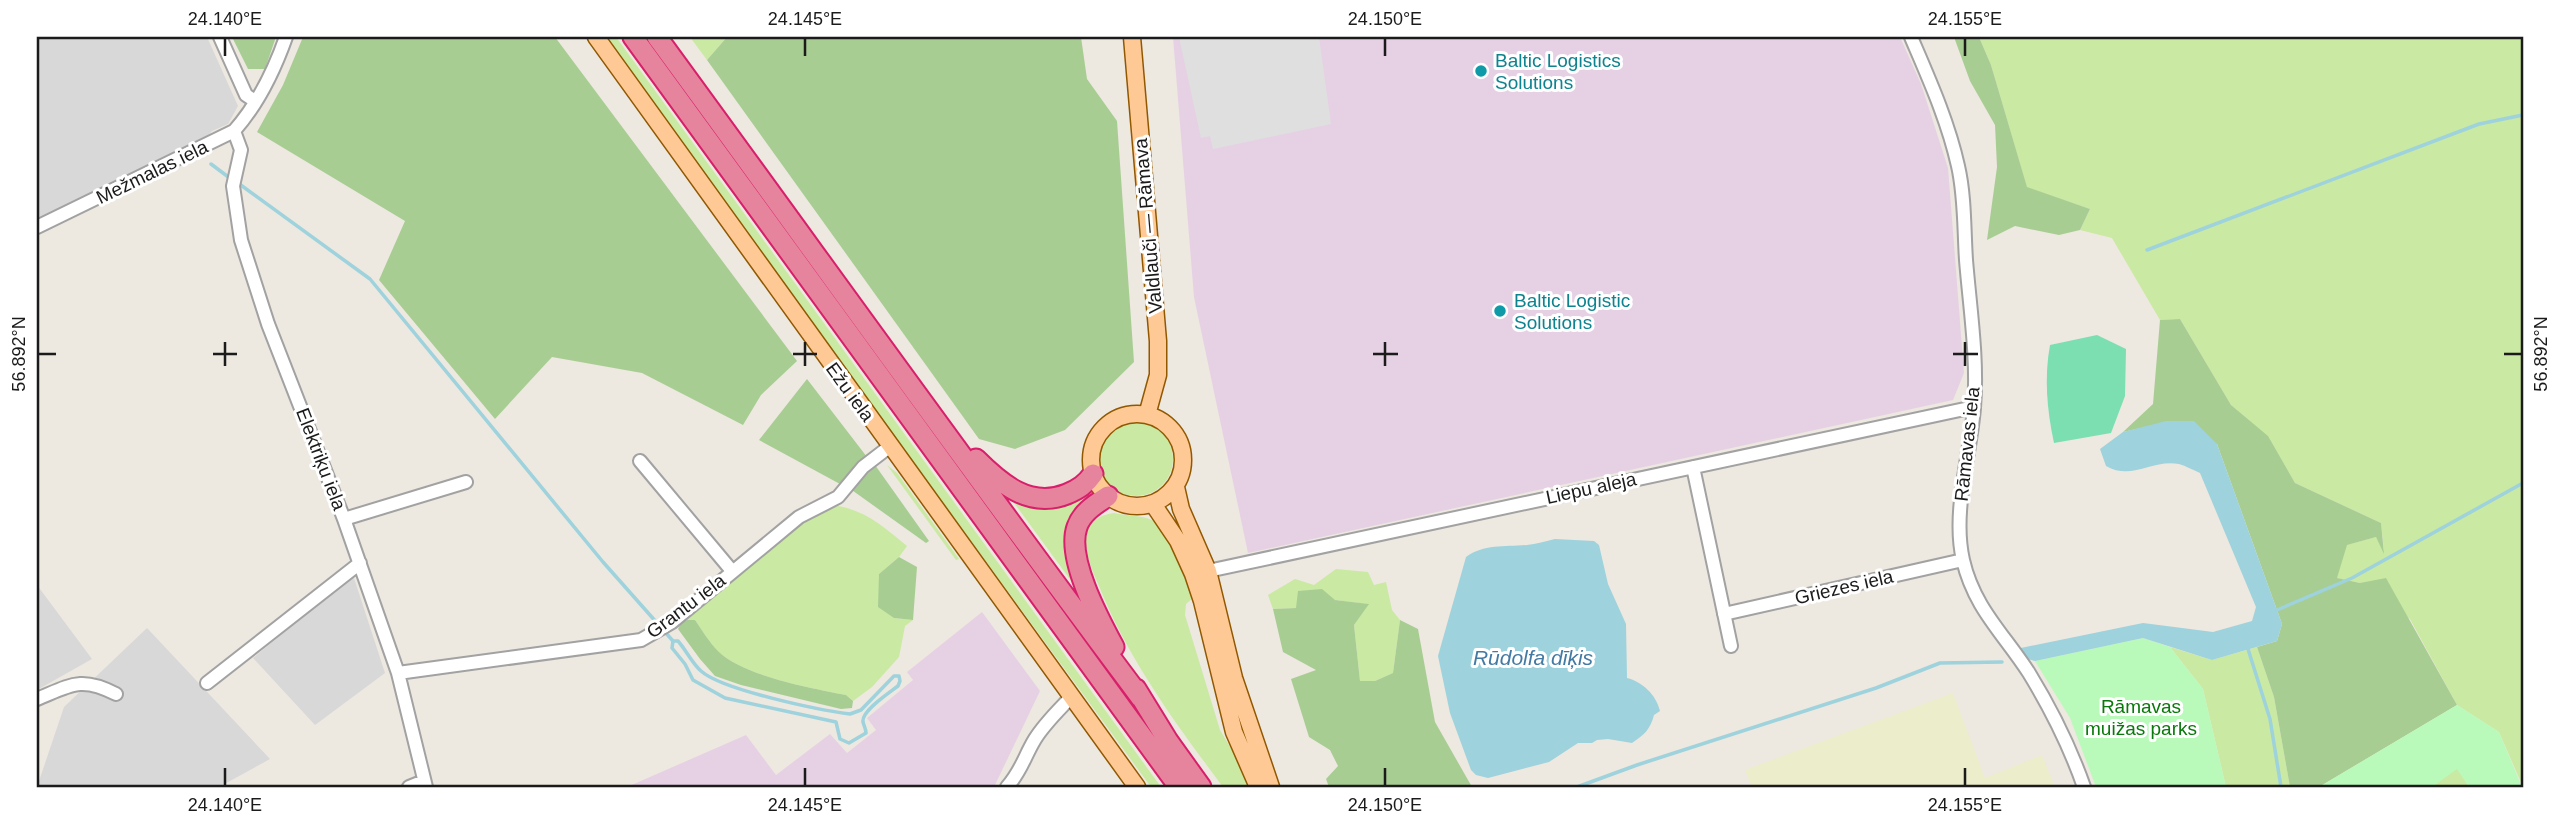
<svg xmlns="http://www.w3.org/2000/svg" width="2560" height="824" viewBox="0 0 2560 824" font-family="Arial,sans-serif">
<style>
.residential{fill:#d9d8d8}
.industrial{fill:#e6d1e4}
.farmland{fill:#ecedca}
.grass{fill:#cae9a3}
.forest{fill:#a8cd93}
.park{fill:#b9faba}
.pitch{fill:#7bdfb2}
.parking{fill:#dfdfdf}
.water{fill:#9ed2dc}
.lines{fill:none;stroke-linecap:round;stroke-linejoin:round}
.stream{stroke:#9ed2dc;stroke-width:3.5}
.minor-casing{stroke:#a2a2a2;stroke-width:16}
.major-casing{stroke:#915800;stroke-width:19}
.highway-casing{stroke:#d81f6b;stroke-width:23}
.minor{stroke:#fff;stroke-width:12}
.major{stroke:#fec994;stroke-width:16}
.highway{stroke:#e7849d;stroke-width:19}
.ticks{fill:none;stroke:#1b1b1b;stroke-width:2.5}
.culture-dot{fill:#0f9aa8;stroke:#fff;stroke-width:2.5}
.labels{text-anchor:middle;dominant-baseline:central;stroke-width:6;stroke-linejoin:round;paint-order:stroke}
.culture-label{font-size:19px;fill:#0d838f;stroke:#fff;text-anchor:start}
.street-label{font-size:19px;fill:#1b1b1b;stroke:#fff}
.park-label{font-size:19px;fill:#09790b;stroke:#fff}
.water-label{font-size:21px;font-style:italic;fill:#437aa3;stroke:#fff}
.neatline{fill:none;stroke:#1b1b1b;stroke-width:2.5}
.ticks-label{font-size:18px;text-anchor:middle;fill:#1b1b1b}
</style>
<rect width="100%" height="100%" fill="#ede8e0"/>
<path class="residential" d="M37 37H207L238 106 228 124 212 131 204 140 37 219Z
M353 575 385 673 315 725 253 658Z
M37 585 92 659 37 690Z
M147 628 270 759 219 787H37L64 707Z"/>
<path class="industrial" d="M1173 37H1900L1921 84 1948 168 1964 373 1953 400 1248 553 1194 297Z
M982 612 1040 691 995 785 997 787H627L746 735 776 775 830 734 847 753 876 730 867 718 913 680 907 672Z"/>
<path class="farmland" d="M1953 693 1985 778 2042 755 2055 787H1752L1745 770Z"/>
<path class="grass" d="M602 37H616L1161 787H1151Z
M690 37H727L707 60Z
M1979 37H2523V787L2499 732 2457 705 2410 619 2360 583 2336 578 2346 545 2376 537 2384 551 2381 523 2295 483 2268 437 2231 405 2180 319 2160 320 2112 238 2080 230 2090 209 2027 188 1991 65Z
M1099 459a37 37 0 1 1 74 0a37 37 0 1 1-74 0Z
M887 465 897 473 959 559 956 560Z
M1083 498 1078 509 1091 608 1012 500V499Z
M838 506C867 511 885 528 907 546L899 557 879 574 894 618 913 620 905 626 899 657 872 687 853 701 846 695C811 688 743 676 718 651 709 642 702 630 695 620H687C724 586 790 517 838 506Z
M1114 513C1126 516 1141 515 1152 520 1173 529 1186 577 1194 597L1186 604 1185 615 1220 730 1254 787H1223C1176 724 1128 659 1099 586 1093 572 1085 555 1086 539 1087 522 1099 515 1114 513Z
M1336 569 1368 572 1374 585 1386 582 1392 610 1400 620 1393 673 1375 681H1360L1354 625 1368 604 1335 600 1297 608 1273 609 1268 595 1295 579 1314 585Z
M2170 647 2212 660 2257 647 2274 697 2290 787H2226L2203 689Z
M2457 768 2469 787H2432Z"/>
<path class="forest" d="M232 37H276L265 69H248Z
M303 37H555L797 361 761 395 743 425 642 373 552 357 495 419 379 280 405 221 257 132 283 85Z
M727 37H1081L1087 79 1117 121 1134 362 1065 430 1015 449 979 439 707 60Z
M1954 37H1979L1991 65 2027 187 2090 209 2080 230 2059 235 2015 226 1987 240 1997 167 1995 125 1970 81Z
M2180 319 2231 405 2268 436 2295 483 2381 523 2384 554 2376 537 2347 545 2337 578 2360 583 2386 578 2457 705 2319 787H2290L2274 697 2257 647 2277 641 2282 624 2217 444 2141 428 2123 432 2153 404 2160 320Z
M807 379 867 457 840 484 759 440Z
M875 465 929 541 926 543 849 488Z
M899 557 917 567 913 620 894 618 878 607 879 574Z
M1322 589 1335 600 1369 604 1354 625 1360 681H1375L1393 673 1400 620 1418 629 1435 722 1472 787H1329L1326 779 1338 766 1330 750 1309 737 1291 679 1316 670 1283 652 1273 609 1296 608 1298 591Z
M687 620H695C702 630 709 642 718 651 743 676 811 688 846 695L853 701 852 708 841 709 741 685 715 676 700 659 678 629 681 623Z"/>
<path class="park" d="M2143 638 2170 647 2203 689 2226 787H2096L2070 718 2035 661Z
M2457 705 2499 732 2522 787H2469L2457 769 2432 787H2319Z"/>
<path class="pitch" d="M2097 335 2126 349 2125 396 2111 433 2054 443C2047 410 2044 378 2050 345Z"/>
<path class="parking" d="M1179 37H1319L1331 124 1213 149 1210 136 1201 138Z"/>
<path class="water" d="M2166 421H2194L2217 444 2282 624 2277 641 2212 660 2143 638 2035 661 2021 657 2016 649 2143 623 2213 632 2252 621 2256 607 2200 473C2193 470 2186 466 2179 464 2152 459 2132 481 2106 466L2100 449 2123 432Z
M1555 539 1594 541 1599 545 1608 584 1626 624 1627 678C1642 682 1656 694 1660 711L1654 715C1650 730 1644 735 1632 743L1608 739 1597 740 1592 743H1578L1549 762 1488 778 1476 775 1471 770 1450 713 1438 656 1466 557C1484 544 1505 547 1527 545 1536 544 1546 541 1555 539Z"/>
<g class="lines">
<path class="stream" d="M211 164 231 179
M238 183 370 279 603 562 673 641H678C686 650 692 663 701 671 722 690 819 710 850 714L861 710 894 676H899L900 681 898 686C889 693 861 711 863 722 864 726 866 729 866 733L849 743 840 739 836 722 725 698 693 680 685 664 672 648 673 641
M2147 250 2479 124 2523 115
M2277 610 2352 578 2523 483
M2248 649 2270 719 2281 787
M1577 787 1637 765 1876 688 1940 663 2002 662"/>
<g class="minor-casing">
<path id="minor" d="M220 37 246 95 255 101
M1911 37C1929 79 1948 121 1958 166 1965 196 1964 230 1966 260 1970 309 1978 359 1974 408 1970 457 1952 512 1963 560 1974 608 2004 634 2029 673 2051 709 2070 747 2084 787
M234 131 241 150 233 186 241 240 268 324 344 519 398 673 426 787
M37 227 234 131C258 104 274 71 286 37
M640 461 732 571
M1693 467 1731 646
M344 519 466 482
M1208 571 1974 407
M1724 614 1963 560
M398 673 641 640 672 622 799 517 838 497 863 467 889 447
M207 683 360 563
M37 699C71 685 81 676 116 694
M409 787 424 781
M1007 787C1022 770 1024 757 1035 739 1045 723 1058 711 1071 697"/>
</g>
<g class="major-casing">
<path id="major" d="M596 37 1137 787
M1132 37 1158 341V375L1147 415
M1091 460a46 46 0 1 1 92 0a46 46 0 1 1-92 0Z
M1176 487 1181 509 1208 571 1234 678 1271 787
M1153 504 1178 541 1193 574 1202 601 1234 732 1258 787"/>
</g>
<g class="highway-casing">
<path id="highway" d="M633 37 1179 787
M657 37C818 257 977 480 1141 698
M976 459C1001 484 1030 509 1067 494 1079 489 1086 484 1093 474
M1108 496C1096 504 1082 512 1077 527 1066 558 1099 619 1114 647
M1136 689 1168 741 1201 787"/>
</g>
<use href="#minor" class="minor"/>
<use href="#major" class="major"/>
<use href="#highway" class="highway"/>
</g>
<path class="ticks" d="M225 38V56M805 38V56M1385 38V56M1965 38V56M225 342V366M805 342V366M1385 342V366M1965 342V366M38 354H56M213 354H237M793 354H817M1373 354H1398M1953 354H1978M2504 354H2522M225 768V786M805 768V786M1385 768V786M1965 768V786"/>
<g class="culture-dot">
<circle cx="1481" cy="71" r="7"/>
<circle cx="1500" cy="311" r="7"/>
</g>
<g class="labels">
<g class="culture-label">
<text x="1495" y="60">Baltic Logistics<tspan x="1495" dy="22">Solutions</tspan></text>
<text x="1514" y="300">Baltic Logistic<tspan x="1514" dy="22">Solutions</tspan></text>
</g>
<g class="street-label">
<text transform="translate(152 172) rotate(-26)">Mežmalas iela</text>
<text transform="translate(1148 226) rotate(-95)">Valdlauči — Rāmava</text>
<text transform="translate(850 392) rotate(54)">Ežu iela</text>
<text transform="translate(1967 444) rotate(-84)">Rāmavas iela</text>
<text transform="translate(321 459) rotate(69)">Elektriķu iela</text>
<text transform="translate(1591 488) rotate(-12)">Liepu aleja</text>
<text transform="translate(1844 587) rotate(-13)">Griezes iela</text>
<text transform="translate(686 606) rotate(-37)">Grantu iela</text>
</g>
<g class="park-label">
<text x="2141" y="706">Rāmavas<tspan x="2141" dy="22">muižas parks</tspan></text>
</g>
<g class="water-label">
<text x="1533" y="657">Rūdolfa dīķis</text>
</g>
</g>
<rect width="2560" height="824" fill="none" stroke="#ffffff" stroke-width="77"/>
<rect x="38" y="38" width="2484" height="748" class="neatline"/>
<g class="ticks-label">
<text x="225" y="25">24.140°E</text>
<text x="805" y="25">24.145°E</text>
<text x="1385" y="25">24.150°E</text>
<text x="1965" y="25">24.155°E</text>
<text transform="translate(19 354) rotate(-90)" y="6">56.892°N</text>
<text transform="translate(2541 354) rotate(-90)" y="6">56.892°N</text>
<text x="225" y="811">24.140°E</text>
<text x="805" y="811">24.145°E</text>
<text x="1385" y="811">24.150°E</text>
<text x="1965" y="811">24.155°E</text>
</g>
</svg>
